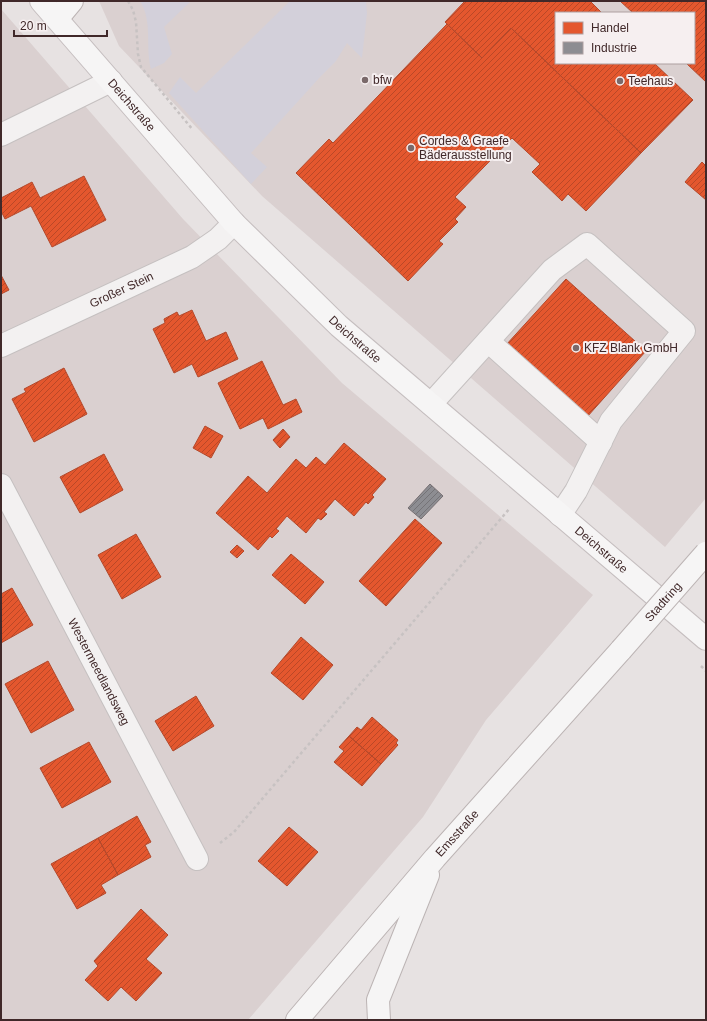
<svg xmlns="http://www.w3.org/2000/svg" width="707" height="1021" viewBox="0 0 707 1021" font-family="Arial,sans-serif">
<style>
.built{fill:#dad0d0;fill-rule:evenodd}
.grass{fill:#d3d0da}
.shops{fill:url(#shops-hatch);stroke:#b3492c}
.industry{fill:url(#industry-hatch);stroke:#766f72}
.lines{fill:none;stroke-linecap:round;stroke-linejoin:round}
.minor-casing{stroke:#c5c0c0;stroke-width:24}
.major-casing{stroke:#c5bebf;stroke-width:24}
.highway-casing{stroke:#bcb4b4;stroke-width:24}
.path{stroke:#c7c2c2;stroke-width:2.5;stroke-dasharray:3 3;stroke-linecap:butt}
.minor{stroke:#f3f1f1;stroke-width:22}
.major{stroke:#f6f5f5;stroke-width:22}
.highway{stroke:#f6f5f5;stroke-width:22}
.highway-bridge-casing{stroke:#bcb4b4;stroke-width:24;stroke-linecap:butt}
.highway-bridge{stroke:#f6f5f5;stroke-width:22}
.poi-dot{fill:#7a696a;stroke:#f6eff0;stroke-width:1.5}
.labels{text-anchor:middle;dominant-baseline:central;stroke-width:4;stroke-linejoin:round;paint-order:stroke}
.poi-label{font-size:12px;fill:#402829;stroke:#f6eff0;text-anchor:start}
.street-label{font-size:12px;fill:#402829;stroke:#f6eff0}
</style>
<defs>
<pattern id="shops-hatch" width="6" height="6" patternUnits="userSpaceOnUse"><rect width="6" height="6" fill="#e4572e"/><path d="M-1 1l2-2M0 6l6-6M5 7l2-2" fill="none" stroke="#ba4827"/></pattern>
<pattern id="industry-hatch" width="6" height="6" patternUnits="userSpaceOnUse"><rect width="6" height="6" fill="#8d8d92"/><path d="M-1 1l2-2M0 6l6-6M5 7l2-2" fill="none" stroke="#757377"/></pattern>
</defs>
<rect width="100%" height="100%" fill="#e7e2e2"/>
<path class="built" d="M99 1H706V498L665 547 262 196 119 46ZM556 13H694V63H556Z
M1 9 183 219 342 383 593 595 486 720 423 817 248 1020H1Z"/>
<path class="grass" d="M140 1H191L164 27 172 54 164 63 151 69C145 46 153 22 140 1Z
M290 1H366L367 13 362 58 347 43 336 61 321 76 251 153 267 167 251 184 169 93 180 77 196 93Z"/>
<path class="shops" d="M465 1H590L602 13H556V63H654L693 100 641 153 511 28 482 58 445 22Z
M620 1H706V82L686 63H694V13H633Z
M447 24 482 58 511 28 641 153 586 211 568 194 562 201 532 172 540 164 512 138 455 197 466 207 455 219 458 222 439 241 443 244 408 281 296 173 329 139 333 143Z
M702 162 706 166V200L685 182Z
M84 176 106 220 52 247 31 206 5 219 1 211V198L32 182 40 198Z
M1 275 9 290 1 294Z
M566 279 646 351 587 417 506 345Z
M192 310 206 341 226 332 238 359 198 377 192 364 174 373 153 329 165 323 164 319 177 312 179 316Z
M262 361 283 405 296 399 302 412 268 429 263 418 240 429 218 383Z
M64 368 87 414 34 442 12 399 26 392 24 389Z
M205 426 223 436 211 458 193 448Z
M283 429 290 437 280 448 273 440Z
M344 443 386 479 372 495 374 497 368 504 366 502 354 516 335 499 324 512 327 514 321 520 318 518 306 533 287 516 276 529 279 531 272 538 270 536 258 550 216 513 248 476 267 493 296 459 306 468 316 457 325 465Z
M104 454 123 490 80 513 60 477Z
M415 519 442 543 386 606 359 581Z
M136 534 161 577 122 599 98 555Z
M237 545 244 551 237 558 230 552Z
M291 554 324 582 305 604 272 575Z
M12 588 33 625 1 643V594Z
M301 637 333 665 303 700 271 673Z
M48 661 74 710 31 733 5 684Z
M196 696 214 726 173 751 155 721Z
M372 717 398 740 396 743 398 745 381 764 349 736 357 727 361 730Z
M349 736 381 764 362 786 334 762 344 751 339 747Z
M89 742 111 782 62 808 40 768Z
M137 816 151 842 145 845 151 857 118 875 98 838Z
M289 827 318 852 287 886 258 861Z
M98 838 118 875 101 885 106 893 77 909 51 864Z
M141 909 168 935 146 959 162 973 136 1001 121 987 108 1001 85 980 98 966 94 961Z"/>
<path class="industry" d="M430 484 443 496 421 519 408 508Z"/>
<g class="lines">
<g class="minor-casing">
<g id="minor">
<path d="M1 135 111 81"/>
<path d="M488 341 601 442"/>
<path id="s1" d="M1 346 192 257 218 239 234 223"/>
<path d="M431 404 552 270 587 244 684 331 611 421 576 491 560 515"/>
<path id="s2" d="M1 485 197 859"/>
</g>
</g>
<g class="major-casing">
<g id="major">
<path id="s3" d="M41 1 234 223 339 326 706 639"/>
</g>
</g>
<g class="highway-casing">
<g id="highway">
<path d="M57 19 72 1"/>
<path id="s4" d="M297 1020 435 858 621 650"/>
<path d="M379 1020 378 1000 428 875"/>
</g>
</g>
<path class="path" d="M128 1 133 10 136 22 138 54 141 67 193 130
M701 666 706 671
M220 843 234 832 510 508"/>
<use href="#minor" class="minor"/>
<use href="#major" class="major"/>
<use href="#highway" class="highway"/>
<g class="highway-bridge-casing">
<g id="highway-bridge">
<path id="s5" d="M621 650 706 553"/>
</g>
</g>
<use href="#highway-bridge" class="highway-bridge"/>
</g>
<g class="poi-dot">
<circle cx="365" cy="80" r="4"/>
<circle cx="620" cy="81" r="4"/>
<circle cx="411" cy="148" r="4"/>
<circle cx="576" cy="348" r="4"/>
</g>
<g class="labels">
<g class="poi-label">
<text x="373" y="80">bfw</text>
<text x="628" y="81">Teehaus</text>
<text x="419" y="141">Cordes &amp; Graefe<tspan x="419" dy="14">Bäderausstellung</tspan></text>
<text x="584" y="348">KFZ Blank GmbH</text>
</g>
<g class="street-label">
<text stroke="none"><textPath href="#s3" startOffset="138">Deichstraße</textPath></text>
<text stroke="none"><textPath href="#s1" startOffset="133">Großer Stein</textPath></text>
<text stroke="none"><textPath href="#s3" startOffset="462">Deichstraße</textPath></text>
<text stroke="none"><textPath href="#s3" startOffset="786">Deichstraße</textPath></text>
<text stroke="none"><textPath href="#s5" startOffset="64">Stadtring</textPath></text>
<text stroke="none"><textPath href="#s2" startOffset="211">Westermeedlandsweg</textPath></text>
<text stroke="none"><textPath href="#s4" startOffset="246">Emsstraße</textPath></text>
</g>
</g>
<rect width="707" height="1021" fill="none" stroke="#402829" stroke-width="4"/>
<rect x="555" y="12" width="140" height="52" fill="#f6eff0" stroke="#ad9fa0"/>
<rect x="563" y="22" width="20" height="12" fill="#e4572e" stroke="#ad9fa0"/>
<text x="591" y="32" font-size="12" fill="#402829">Handel</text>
<rect x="563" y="42" width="20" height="12" fill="#8d8d92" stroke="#ad9fa0"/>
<text x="591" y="52" font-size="12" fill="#402829">Industrie</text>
<path d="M14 30v6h93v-6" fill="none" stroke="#402829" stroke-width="2"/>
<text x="20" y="30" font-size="12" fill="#402829" stroke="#f6eff0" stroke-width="3" paint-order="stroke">20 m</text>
</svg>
